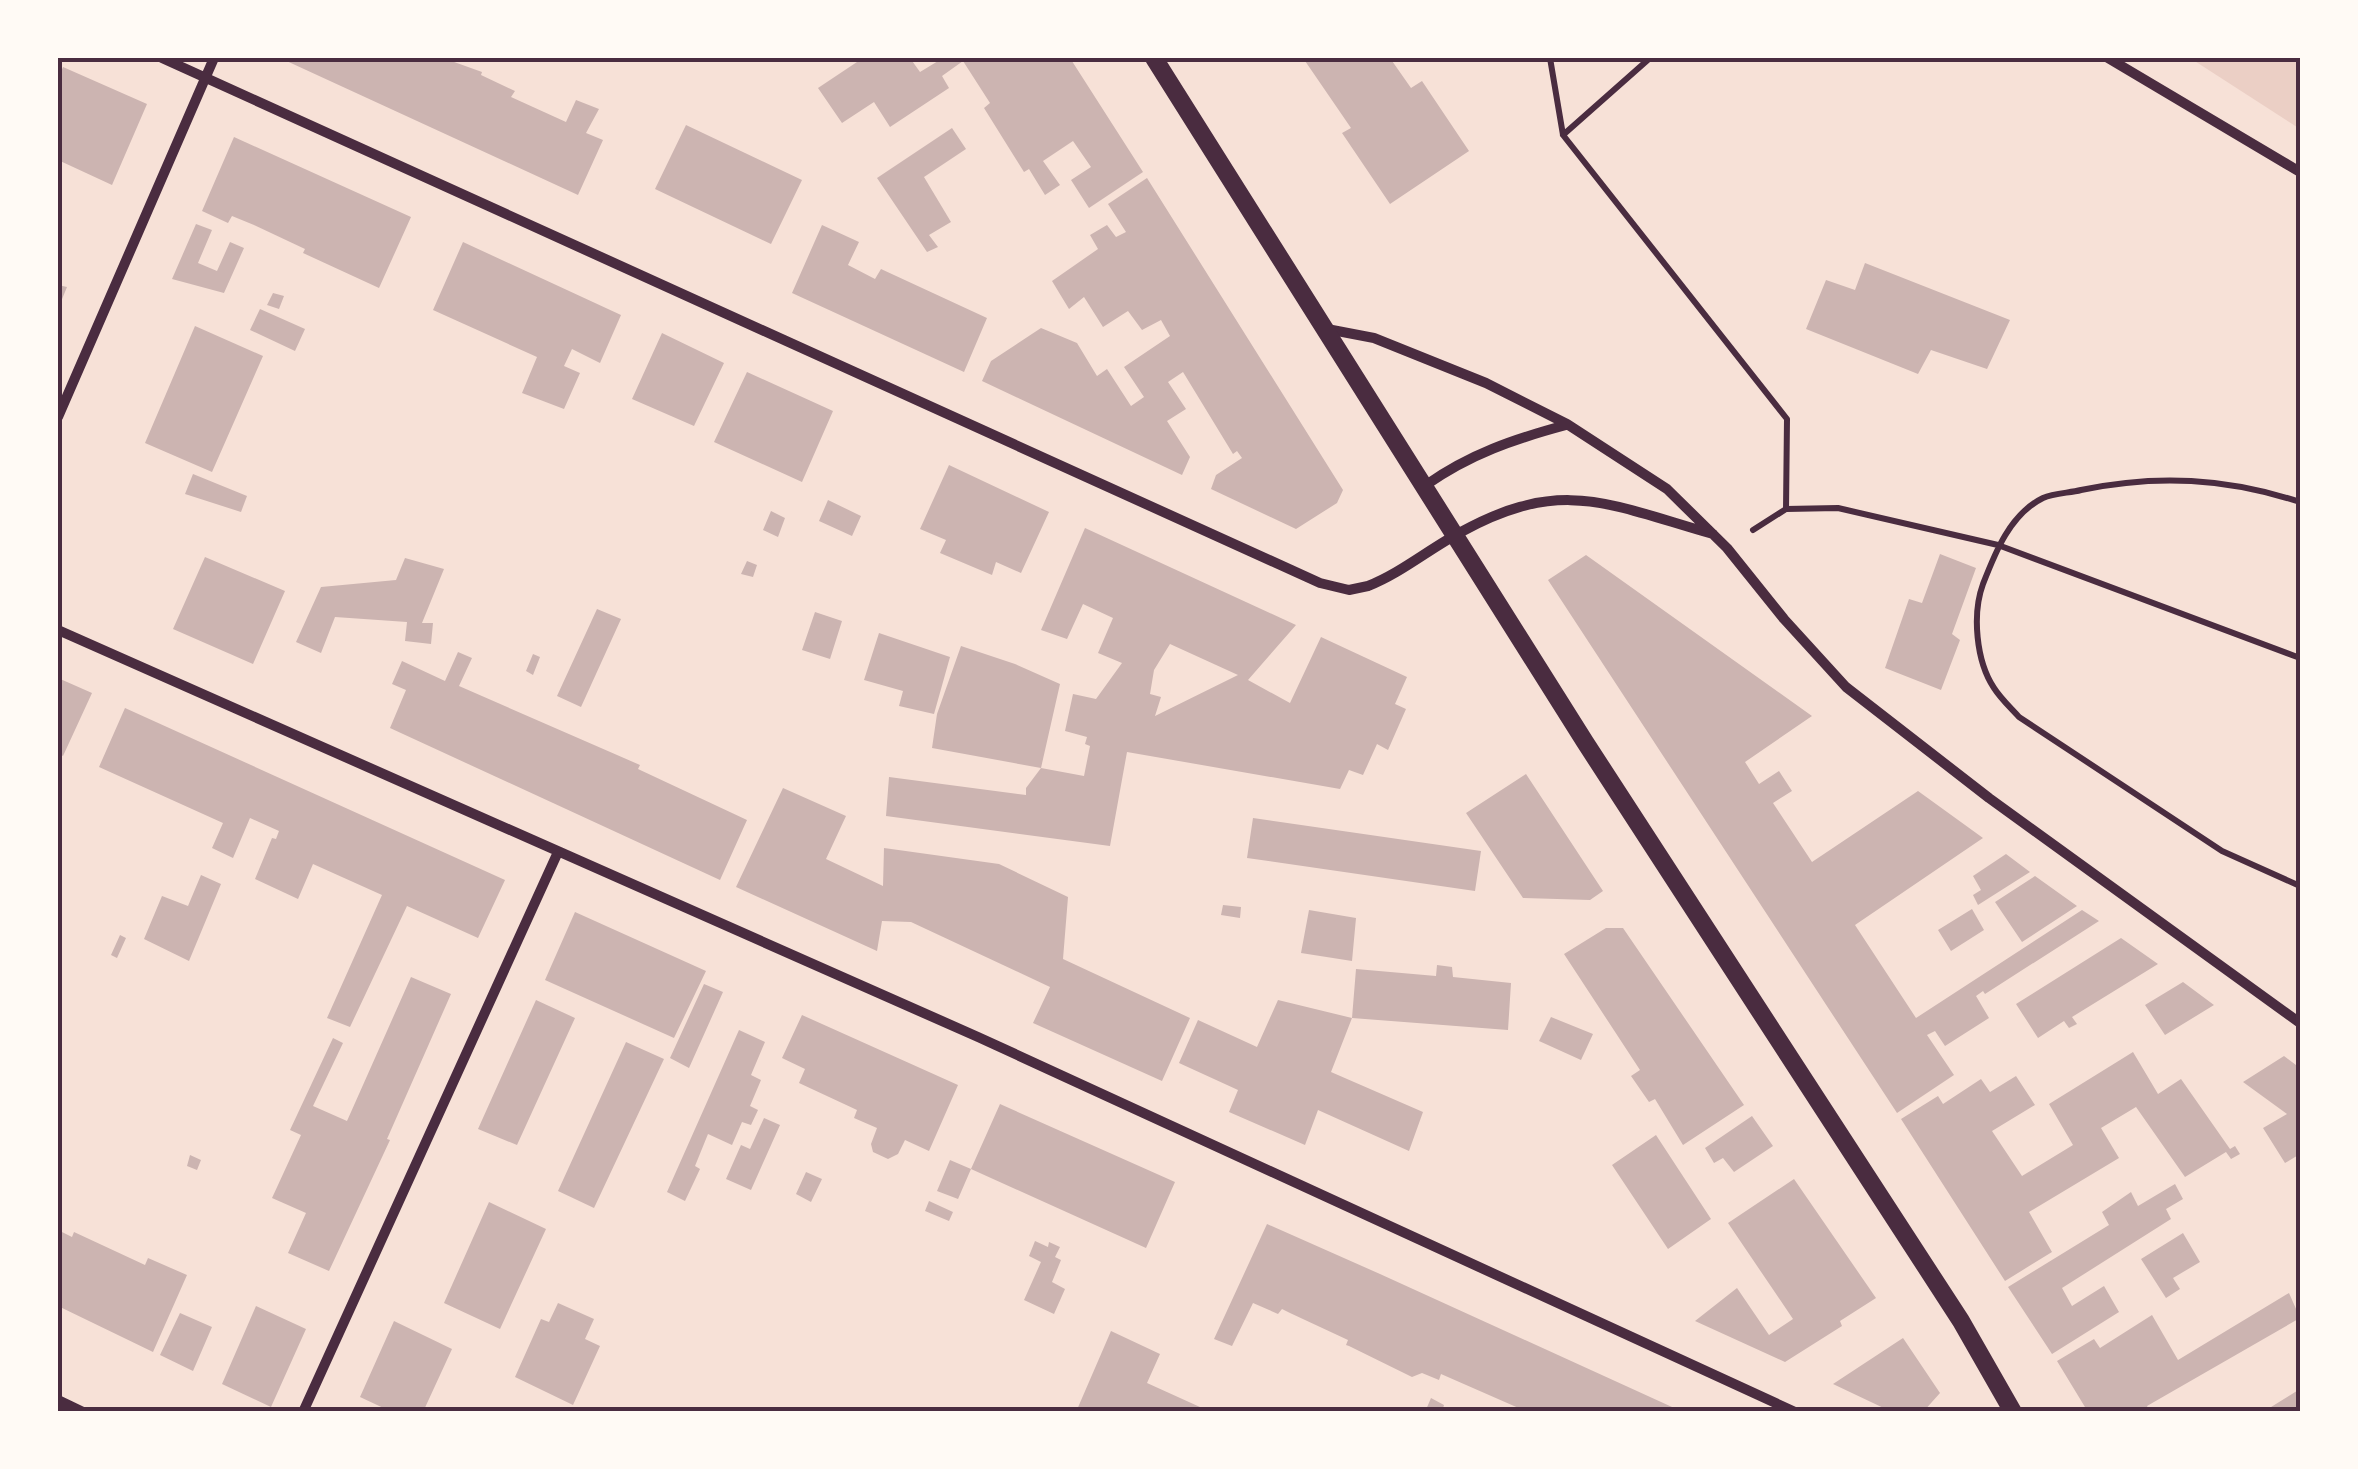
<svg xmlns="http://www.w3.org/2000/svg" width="2358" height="1469" viewBox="0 0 2358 1469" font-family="'Sofia Sans Condensed',sans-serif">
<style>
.green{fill:#ebcfc5}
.building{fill:#ccb4b1;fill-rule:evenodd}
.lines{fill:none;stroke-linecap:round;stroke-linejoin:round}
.path{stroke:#4a2c40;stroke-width:6}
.minor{stroke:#4a2c40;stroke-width:10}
.tertiary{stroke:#4a2c40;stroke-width:18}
.neatline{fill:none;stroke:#4a2c40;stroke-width:4}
</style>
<rect width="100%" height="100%" fill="#f7e1d7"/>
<path class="green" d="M2190 58H2300V129Z"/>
<path class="building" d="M280 58H443L482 72 481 75 515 91 511 97 566 122 576 100 599 109 586 133 603 140 578 195Z
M863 58H910L920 72 943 58H1070L1143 172 1089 208 1071 180 1091 167 1073 141 1043 161 1060 185 1045 195 1029 169 1024 172 984 108 990 103 963 61 942 76 949 88 890 127 874 102 842 123 818 88Z
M1303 58H1390L1411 88 1422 81 1469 151 1390 204 1342 133 1351 128Z
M63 67 147 104 112 185 58 160V78Z
M686 125 802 180 771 244 655 189Z
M952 128 966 149 924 177 951 222 929 235 938 247 927 252 877 178Z
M234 137 411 217 379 288 303 253 305 249 254 225 232 216 228 223 202 211Z
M1147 178 1343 490 1337 503 1296 529 1211 489 1216 475 1242 458 1237 451 1233 454 1183 372 1168 382 1186 409 1167 421 1190 457 1182 475 982 381 991 361 1041 328 1077 343 1097 376 1107 369 1131 406 1144 397 1124 367 1170 336 1161 320 1142 330 1128 311 1103 327 1084 297 1069 309 1052 281 1098 249 1090 235 1107 225 1116 237 1126 232 1108 204Z
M196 224 212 230 198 263 217 271 230 242 244 248 224 293 172 279Z
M822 225 859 242 848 265 875 279 881 269 987 318 964 372 792 293Z
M463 242 621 315 600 363 572 349 564 366 580 373 564 409 522 393 537 357 433 310Z
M1865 263 2010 320 1987 369 1931 350 1918 374 1806 329 1826 280 1855 290Z
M58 285 67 287 58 309Z
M273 293 284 296 279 309 267 305Z
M260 309 305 329 295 351 250 330Z
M195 326 263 356 212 472 145 443Z
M662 333 724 363 694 426 632 399Z
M747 372 833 411 802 482 714 442Z
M949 465 1049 512 1021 573 996 562 992 575 940 553 946 540 920 529Z
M193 474 247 496 241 512 185 494Z
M828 500 861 516 852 536 819 521Z
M771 511 785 518 778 537 763 530Z
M1085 528 1296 625 1248 680 1290 703 1321 637 1407 677 1395 704 1406 709 1388 750 1377 744 1363 775 1349 770 1340 789 1127 752 1110 846 886 816 889 777 1026 795V788L1041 768 1084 776 1090 746 1085 744 1087 737 1065 731 1073 694 1096 699 1122 663 1098 653 1113 618 1083 604 1067 639 1041 630ZM1170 644 1238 675 1155 716 1161 697 1150 694 1154 670Z
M1940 554 1976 568 1952 634 1960 640 1941 690 1885 668 1909 599 1922 603Z
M1586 555 1812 716 1745 762 1759 784 1779 771 1792 791 1773 803 1812 862 1918 791 1983 838 1855 925 1916 1018 2082 910 2099 921 1985 994 1983 991 1976 996 1989 1018 1945 1046 1935 1031 1927 1035 1954 1075 1897 1113 1548 580Z
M205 557 285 591 253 664 173 629Z
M405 558 444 569 422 623H433L431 644 405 641 407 622 335 617 321 653 296 642 321 587 396 580Z
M747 561 757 565 753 577 741 574Z
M597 609 621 619 581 707 557 696Z
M815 612 842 621 830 659 802 650Z
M879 633 950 657 934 714 899 706 903 691 864 680Z
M961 646 1015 664 1060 684 1041 768 932 748 937 714Z
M458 652 472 658 459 686 640 765 638 769 747 820 720 880 390 728 406 690 392 684 402 661 445 681Z
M533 654 540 657 533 675 526 671Z
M58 678 92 693 63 756 58 753Z
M125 708 505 880 478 938 407 906 350 1027 327 1018 382 895 313 864 298 899 255 879 272 838 276 839 279 831 250 818 233 858 212 848 223 823 99 767Z
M1526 774 1603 891 1590 900 1523 898 1466 813Z
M783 788 846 816 826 859 883 886 884 848 999 864 1068 897 1063 959 1190 1018 1162 1081 1033 1023 1050 987 911 922 882 921 877 951 736 887Z
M1253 818 1481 851 1475 891 1247 858Z
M2006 854 2030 872 1978 905 1973 895 1981 890 1973 876Z
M201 875 221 884 189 961 144 939 162 896 188 906Z
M2035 876 2077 906 2022 942 1995 902Z
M1223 905 1241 907 1240 918 1221 915Z
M1972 909 1984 930 1951 951 1938 930Z
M1309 910 1356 918 1352 961 1301 953Z
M575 912 706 971 674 1038 545 980Z
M1606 928H1623L1744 1105 1683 1145 1655 1099 1649 1102 1631 1076 1640 1070 1564 954Z
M120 935 126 938 117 958 111 955Z
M2121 938 2158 964 2072 1017 2077 1024 2069 1028 2064 1021 2038 1038 2016 1004Z
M1437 965 1452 967 1453 977 1511 983 1508 1030 1352 1018 1356 969 1436 976Z
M411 977 451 994 387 1139 390 1140 329 1271 288 1253 306 1213 272 1198 301 1135 290 1130 333 1038 343 1043 313 1106 347 1121Z
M2183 982 2214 1005 2165 1035 2145 1005Z
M704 984 723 992 689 1068 670 1058Z
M536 1000 575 1018 517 1145 478 1129Z
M1278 1000 1352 1018 1331 1072 1423 1112 1409 1151 1318 1110 1305 1145 1229 1112 1238 1090 1179 1063 1198 1020 1257 1047Z
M802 1015 958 1085 929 1151 905 1140 898 1154 888 1159 873 1152 871 1144 877 1128 854 1118 857 1110 799 1083 805 1069 782 1058Z
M1551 1017 1593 1034 1581 1060 1539 1041Z
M739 1030 765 1042 751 1075 761 1080 750 1106 758 1110 751 1125 742 1122 732 1145 708 1134 695 1166 700 1169 685 1201 667 1192Z
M626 1042 664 1059 594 1208 558 1191Z
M2133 1052 2158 1094 2181 1079 2230 1149 2235 1146 2240 1154 2231 1159 2226 1152 2185 1177 2136 1107 2101 1128 2119 1158 2029 1212 2052 1252 2005 1281 1901 1119 1938 1096 1943 1104 1981 1079 1990 1092 2016 1076 2035 1105 1992 1131 2022 1176 2073 1145 2049 1104Z
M2284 1056 2300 1068V1154L2285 1163 2263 1128 2287 1114 2243 1082Z
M1000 1104 1175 1182 1146 1248 971 1169Z
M1752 1116 1773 1146 1734 1172 1723 1158 1714 1163 1705 1148Z
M764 1118 780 1125 751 1190 726 1179 741 1145 750 1149Z
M1656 1135 1711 1219 1668 1249 1612 1165Z
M190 1155 201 1160 197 1170 187 1166Z
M950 1160 971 1169 958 1199 937 1191Z
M806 1172 822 1179 811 1202 796 1194Z
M1794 1179 1876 1298 1840 1321 1842 1326 1785 1362 1695 1321 1737 1288 1769 1335 1793 1319 1728 1223Z
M2175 1184 2183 1199 2166 1209 2171 1219 2062 1288 2072 1306 2104 1286 2119 1312 2052 1354 2008 1287 2109 1225 2102 1212 2131 1192 2138 1206Z
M929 1201 953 1212 949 1221 925 1211Z
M489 1202 546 1229 500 1329 444 1303Z
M1267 1224 1380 1274 1683 1412H1528L1441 1374 1439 1380 1422 1373 1412 1377 1349 1346 1346 1345 1348 1340 1290 1313 1282 1309 1278 1314 1253 1303 1232 1346 1214 1339Z
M58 1230 72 1237 74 1232 145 1265 148 1258 187 1275 153 1352 58 1306Z
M2183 1233 2200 1262 2173 1278 2180 1289 2166 1298 2141 1259Z
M1035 1241 1048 1247 1049 1242 1060 1247 1055 1257 1061 1260 1052 1282 1065 1289 1054 1314 1024 1300 1041 1262 1029 1256Z
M2289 1293 2300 1318 2147 1406 2150 1412H2088L2057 1361 2094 1339 2100 1348 2152 1315 2178 1360Z
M558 1303 594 1319 585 1339 600 1346 573 1405 515 1377 541 1319 549 1322Z
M256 1306 306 1329 271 1407 222 1384Z
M180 1313 212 1327 193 1371 160 1355Z
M394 1321 452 1349 423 1412H392L360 1397Z
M1111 1331 1160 1354 1147 1383 1211 1412H1076Z
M1903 1338 1940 1393 1923 1412H1892L1833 1384Z
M2300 1389V1412H2263Z
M1431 1398 1444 1405 1442 1412H1425Z"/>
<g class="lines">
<path class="path" d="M1550 58 1563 135 1787 419 1786 509
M1563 135 1650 58
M2300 502C2226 478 2157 474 2081 490 2070 493 2054 493 2043 498 2010 514 1995 553 1983 584 1972 614 1976 661 1994 688 2001 699 2011 708 2019 717L2222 851 2300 886
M1753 530 1786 509 1838 508 1998 545 2300 658"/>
<path class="minor" d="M162 58 1320 583 1349 590 1368 586C1401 573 1429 549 1461 532 1563 476 1610 505 1713 534
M2108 58 2300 172
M1327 329 1374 338 1486 383 1567 424 1667 489 1727 548 1784 619 1846 687 1989 798 2300 1023
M58 417 214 58
M1426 485C1470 454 1514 439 1566 425
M58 630 978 1037 1795 1412
M58 1400 83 1412
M303 1412 558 852"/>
<path class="tertiary" d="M1154 58 1585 742 1961 1321 2013 1412"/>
</g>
<rect width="2358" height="1469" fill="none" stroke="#fffaf5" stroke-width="120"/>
<rect x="60" y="60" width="2238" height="1349" class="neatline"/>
</svg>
